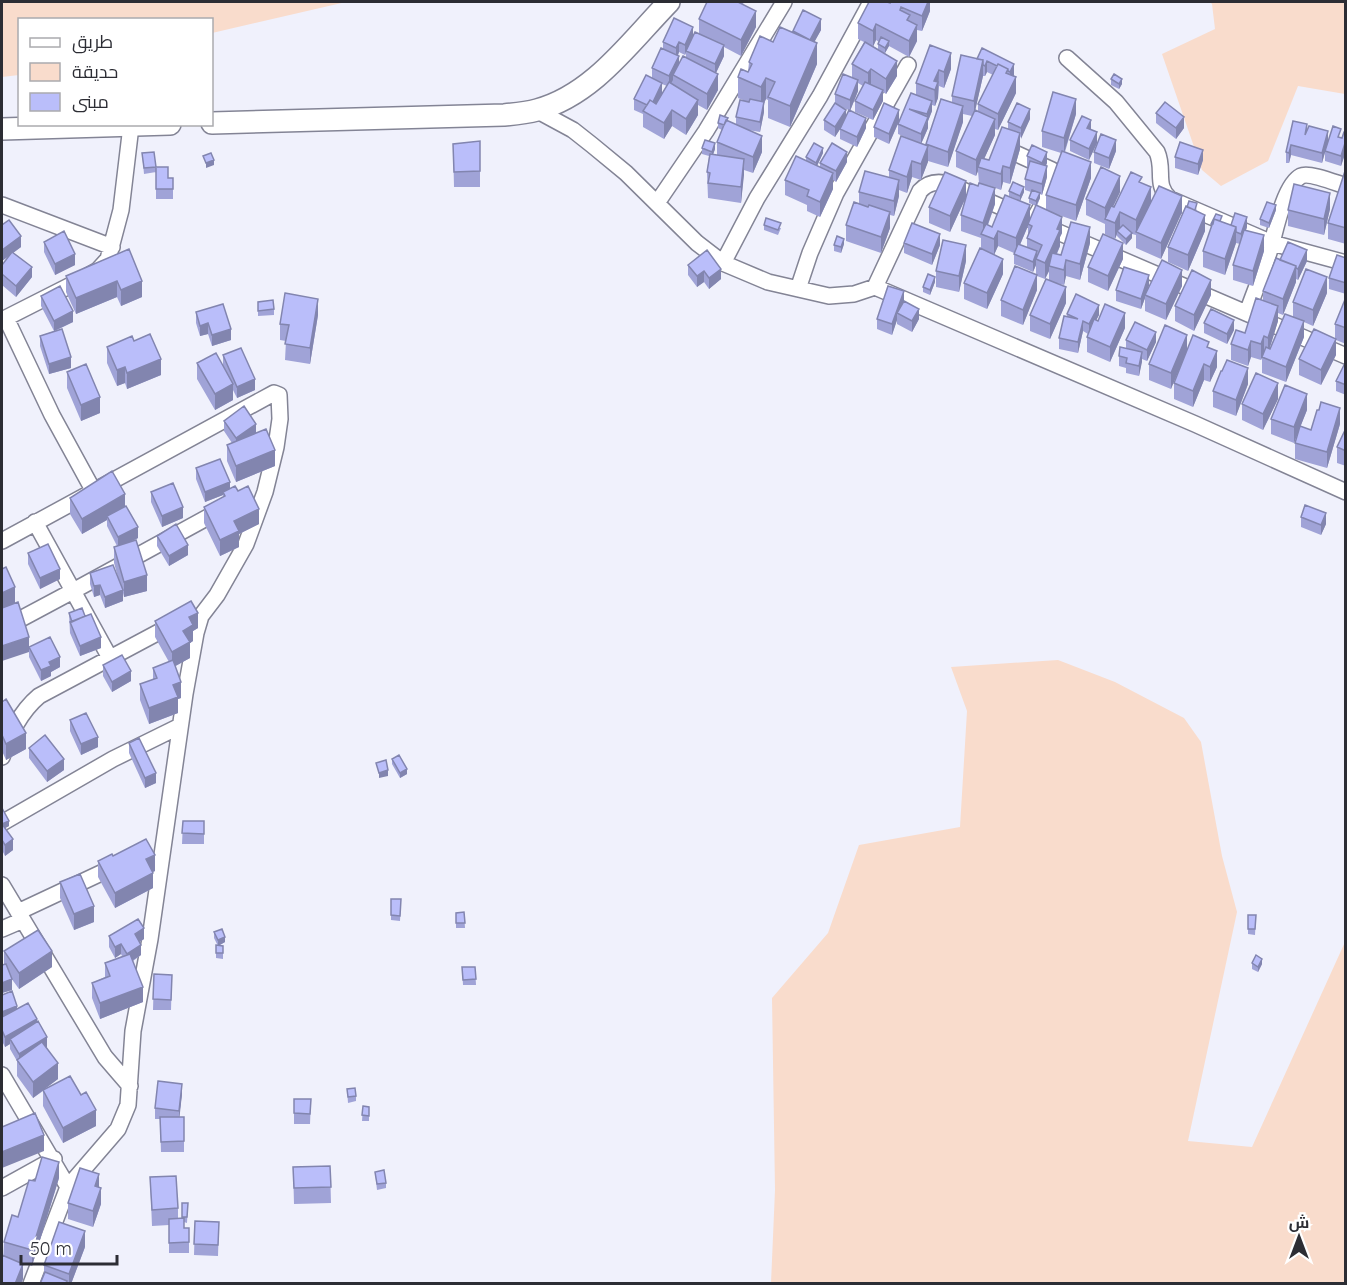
<svg xmlns="http://www.w3.org/2000/svg" width="1347" height="1285" viewBox="0 0 1347 1285" font-family="Quicksand,Cairo,sans-serif">
<style>
.green{fill:#f9dccc}
.lines{fill:none;stroke-linecap:round;stroke-linejoin:round}
.street-casing{stroke:#838495;stroke-width:18}
.secondary-casing{stroke:#838495;stroke-width:24}
.street{stroke:#fff;stroke-width:15}
.secondary{stroke:#fff;stroke-width:21}
.wall{fill:#a0a3d7;fill-rule:evenodd}
.shaded-wall{fill:#8285af}
.building{fill:#babefa;stroke:#8285af;stroke-width:1.5}
</style>
<rect width="100%" height="100%" fill="#f0f1fc"/>
<path class="green" d="M2 2H346L212 33V20H20L19 75 2 77Z
M1210 2H1345V94L1298 86 1268 161 1221 186 1202 170 1162 54 1215 29 1212 4Z
M1058 660 1115 682 1184 718 1201 742 1222 856 1237 912 1188 1141 1252 1147 1345 942V1283H771L775 1190 772 998 828 933 859 845 960 827 967 711 951 667Z"/>
<g class="lines">
<g class="street-casing">
<path id="street" d="M1067 58 1116 102 1157 152C1165 170 1154 185 1170 199L1272 243 1346 263
M536 110 573 130 592 145 626 173 697 243 723 263 768 282 829 296 854 294 875 287
M1017 154 1052 170C1056 186 1040 207 1033 221
M657 203 706 131 784 2
M2 205 112 247
M1017 214 949 184C937 181 928 182 920 191L875 287 1195 424 1346 492
M1044 226 1346 356
M723 263 757 198 820 96 871 2
M798 289 810 253 836 193 908 65
M1247 313C1255 290 1265 267 1272 243 1276 227 1285 184 1301 176 1309 172 1336 183 1346 186
M6 318 52 415 93 490
M2 320 73 284 98 270 108 259 121 210 131 126
M35 522 110 658
M2 541 274 393 279 395 280 419 276 447 265 492 246 544 217 595 201 616 196 633 185 694 150 939 133 1031 128 1105 118 1129 68 1187
M2 629 73 591 221 510
M2 757C10 734 20 712 39 696L172 625
M2 823 113 759 180 726
M2 885 105 1057 130 1086
M18 912 116 866
M2 929 23 920
M2 1075 68 1187 31 1284
M2 1188 54 1159"/>
</g>
<g class="secondary-casing">
<path id="secondary" d="M212 123 504 115C515 114 526 113 537 110 593 95 630 42 669 2
M2 129 170 124"/>
</g>
<use href="#street" class="street"/>
<use href="#secondary" class="secondary"/>
</g>
<path class="wall" d="M707 2H744L743 4 756 27 741 56 724 47V56L716 73 718 90 707 110 698 105V115L686 135 672 126 664 139 643 127V114L634 110V99L652 78V68L663 49V42L699 33V19ZM679 52 685 55 686 53V57L679 64 678 56ZM662 84 667 86 662 93Z
M930 2V11L922 31 917 30V41L909 57 889 46 885 53 897 76 886 94 883 92V101L873 120 855 112V101L863 86 858 83V91L850 111 866 128 857 147 840 139V129L835 137 824 130V120L835 103V94L852 78V64L864 42 858 39V23L890 3ZM876 40 879 42 878 44V49L873 46ZM843 108 849 110 846 116Z
M821 30 814 42 817 64 790 127 768 118V100L766 99 764 103V112L760 132 748 130 762 152 753 173 744 170 741 203 708 198 707 172 709 156 702 154V148L715 149 713 155H717V142L722 130 718 128V123L736 125V117L743 100 738 98V77L748 72 749 62 773 42 793 32V31Z
M930 45 951 69 944 88 939 86 938 98 935 106 932 105V111L928 121V128L921 144 926 145 952 102V96L977 59 982 48 1014 75V76L1016 93 998 130 995 129V135L984 159 989 160 1008 129V122L1030 119 1020 138V149L1010 184 1003 182 1001 190 987 185 995 204 988 225 992 227 1030 220 1036 206 1029 203V198L1031 192 1025 190V179L1029 167H1027V156L1047 163 1046 166 1047 177 1042 195 1040 194V198L1037 206 1046 210V195L1061 153 1042 147V131L1076 114 1065 152 1091 178 1076 221 1053 213 1062 233 1060 237V246L1057 254 1061 255 1090 243 1080 280 1066 276 1064 285 1056 283 1066 303 1050 339 1030 331V315L1049 280V271L1045 279 1037 276V290L1023 325 1001 316V300L1036 274V265L1033 272 1014 264V253L998 246 994 255 1003 274 987 309 964 299V283L981 249V238L961 231V215L979 183 978 171 976 176 956 167V151L972 116 963 114V122L948 167 928 161 921 180 912 177 907 193 899 190V196L894 216 890 215V228L881 253 846 241V225L859 204V192L889 177V170L912 140 898 134V124L889 144 874 137V127L899 120 916 95V83ZM987 72 993 75 978 104V111L975 110 983 76H985ZM1028 226V236L1027 238V247L1020 245Z
M1111 79 1122 84 1119 89 1111 85Z
M1156 113 1184 128 1176 139 1156 123Z
M1293 121 1328 141 1342 138 1346 132V151L1341 166 1325 161V152L1322 163 1291 155 1289 163H1286V152Z
M1070 140 1097 143 1089 160 1070 151Z
M480 141V187H454L453 144Z
M1116 151 1109 169 1094 163V152Z
M142 153 156 167V172L144 174Z
M823 153 817 166 820 168V163L847 162 836 182 833 180V189L820 217 807 211V205L785 195V180L806 161V157Z
M1175 157 1203 160 1198 175 1175 168Z
M156 167 168 178H173V199H156Z
M1346 171V244L1328 239V223Z
M1142 183 1151 202 1182 212 1161 259 1136 248V235L1132 234V238L1126 245 1117 236V234L1115 239 1105 234V224L1086 215V199L1120 192 1113 207H1114Z
M1009 191 1024 192 1020 201 1009 196Z
M966 197 950 232 929 223V207Z
M1197 208 1196 211 1205 231 1188 271 1168 262V247Z
M1330 209 1324 235 1288 226V210Z
M1276 210 1269 228 1260 225V219Z
M9 220 21 236V247L13 253 32 267V277L16 297 2 285V265L10 255 2 261V225Z
M1222 222 1231 225 1247 227 1246 230 1264 251 1253 286 1233 280V265L1240 244 1236 243 1225 275 1203 267V251L1211 228V224Z
M764 225 781 228 778 235 764 230Z
M44 242 75 265 55 275 44 252Z
M904 243 940 245 932 265 904 253Z
M844 244 841 253 834 251V245Z
M129 249 142 297 121 306 117 297 76 314 66 292V276Z
M1346 258V294L1329 289V278Z
M1123 259 1108 291 1088 282V267Z
M1280 260 1307 261 1298 280 1296 279V282L1283 315 1278 313V321L1269 349H1270L1293 317V302L1327 293 1313 326 1304 322V337L1286 382 1262 373V357L1261 360 1251 357 1248 366 1231 360V344L1245 333 1263 301V291Z
M966 261 959 292 936 287V271Z
M688 265 721 279 709 289 704 282 697 287 688 275Z
M935 282 930 295 923 292V287Z
M1182 286 1166 320 1145 311V298L1141 309 1116 301V290L1149 287Z
M1211 295 1194 331 1175 321V306Z
M41 296 73 322 55 331 71 368 49 374 40 346V336L54 331 41 306Z
M1346 297V344L1336 340V355L1321 385 1299 375V359L1335 339V324Z
M904 301 919 319 912 332 897 324V320L892 335 877 329V319Z
M258 302 274 309V315L258 316Z
M196 312 231 340 212 346 208 334 200 336 196 323Z
M1067 314 1099 315 1096 320 1125 328 1110 362 1087 352V337L1088 334 1083 331 1078 353 1059 349V338L1067 317Z
M318 315 310 364 285 360 286 341 280 340V324Z
M1204 323 1234 330 1227 344 1204 333Z
M1187 335 1171 389 1149 380V364Z
M1126 340 1156 342 1147 361 1142 359 1139 376 1126 373V368L1119 366V356L1126 348Z
M134 341 161 375 127 389 125 383 117 386 107 363V347Z
M1209 348 1217 367 1210 382 1204 380 1193 407 1174 399V383Z
M223 355 255 390 237 398 233 390V400L215 410 197 379V363L223 366Z
M1346 361V395L1336 391V381Z
M1222 371 1248 384 1236 416 1213 407V391Z
M67 372 100 413 81 421 67 388Z
M1278 399 1263 430 1242 420V404Z
M1307 410 1300 427 1311 430 1340 424 1327 468 1295 459V443L1299 429 1294 443 1271 434V419Z
M224 421 256 432 275 466 236 482 227 461V445L232 443 224 431Z
M1346 428V466L1337 463V447Z
M196 468 230 488 259 524 239 534V547L220 556 204 523V507L223 497V495L205 502 196 479Z
M151 492 183 518 162 527 151 502Z
M70 498 125 506 138 538 128 543 147 591 124 597 123 593V601L105 608 100 595 94 597 90 584V573L119 581 114 563V547L117 546 107 526V520L82 534 70 514Z
M1301 517 1326 524 1321 535 1301 527Z
M157 536 188 555 169 566 157 546Z
M28 553 60 579 40 589 28 564Z
M69 613 85 616 101 648 80 656 70 633Z
M155 621 198 628 193 631V641L190 643V658L175 666 181 698 178 699V713L149 724 140 700V684L153 680V668L169 662 155 637Z
M29 647 60 667 51 672V676L41 681 29 657Z
M103 665 131 681 112 692 103 676Z
M2 702 26 749 6 760 2 751Z
M70 720 98 747 81 755 70 731Z
M129 743 156 783 145 788 129 753Z
M29 748 64 770 47 782 29 758Z
M392 759 407 774 400 778 392 764Z
M2 808 9 826 5 828 13 850 5 856 2 850Z
M183 821H204V844H182Z
M113 856 155 871 153 872V888L115 908 98 877V861Z
M60 882 94 922 74 930 60 898Z
M391 899H401L400 921 391 920Z
M464 912 465 928H456V913Z
M1248 915H1256L1255 935 1248 934Z
M214 932 225 942 218 946H223V959L216 958V945L218 946 214 938Z
M109 936 144 939 139 942 141 955 133 961 143 1002 100 1019 92 998V983L105 977V963L122 956 121 954 115 958 109 947Z
M4 951 52 967 19 989 11 978 12 990 2 993V995L17 1009 37 1022 47 1047V1048L58 1079 44 1089 96 1126 63 1143 43 1106V1091L33 1098 17 1076V1061L10 1049V1044L5 1047 2 1041V965L4 964Z
M1252 963 1262 964 1258 972 1252 969Z
M462 967H475L476 985H463Z
M154 974 172 975 171 1010H153Z
M347 1089 356 1096V1101L348 1103Z
M182 1094 179 1117 184 1141V1152H161L160 1119H155V1108Z
M294 1099H311L310 1124H294Z
M363 1106 369 1107V1121H362Z
M330 1166 331 1203 294 1204 293 1167Z
M375 1172 386 1183V1188L377 1190Z
M150 1177 178 1208V1218H182V1203H188L187 1223 184 1222V1228H189V1253H169V1225L152 1226Z
M59 1178 32 1266 20 1262 23 1279 21 1284H2L4 1242 18 1217 35 1181Z
M99 1187 101 1204 93 1227 68 1219V1203Z
M195 1221 219 1222 218 1256 194 1255Z
M85 1247 71 1284H40L44 1273V1265Z"/>
<path class="shaded-wall" d="M928 2H930V11L922 31V16Z
M756 11V27L741 56V40Z
M821 19V30L810 50V40Z
M876 24V40L873 47V31Z
M917 25V41L909 57V41Z
M693 27V38L686 51 685 55V45Z
M889 41V46L885 53V48Z
M679 42V52L676 59V48Z
M817 43V64L790 127V106Z
M724 45V56L715 75V64Z
M951 53V69L944 88V72Z
M679 56V67L673 75V80L669 87V76Z
M983 60V76L974 116V101Z
M897 61V76L886 94V79Z
M987 61V72L985 76V66Z
M1014 64V75L1010 83V72Z
M871 69V85L868 89V73Z
M939 70 938 98 935 106 934 81Z
M718 74V90L707 110V94Z
M1016 77V93L998 130V114Z
M766 78V99L764 103V112L760 132 761 108V87Z
M1122 79V84L1119 89V84Z
M858 80V91L850 111V100Z
M662 83V94L651 117V106Z
M883 90V101L873 120V110Z
M1076 99V114L1064 153V138Z
M698 100V115L686 135V119Z
M932 101V111L928 121V128L921 144V134L927 121V114Z
M963 106V122L948 167V152Z
M1030 109V119L1021 139V128Z
M672 110V126L664 139V123Z
M846 110V120L835 137V127Z
M899 110V121L889 144V134Z
M1184 117V128L1176 139V128Z
M866 118V128L857 147V137Z
M995 119V135L980 168 978 167V171L976 176V160Z
M1091 120V130L1087 128Z
M1328 131V142L1322 163V153Z
M1097 132V143L1089 160V149Z
M1020 133V149L1010 184V168Z
M762 136V152L753 173V157Z
M1116 140V151L1109 169V158Z
M1346 140V151L1341 166V156Z
M715 143V149L712 157V152Z
M1291 145V155L1289 163V153Z
M928 146V162L921 180V164Z
M823 148V153L816 168V163Z
M1203 150V160L1198 175V164Z
M847 152V162L836 182V171Z
M1047 152V163L1042 173V163Z
M744 159V175L741 203V187Z
M214 160V165L206 168V163Z
M912 161V177L907 193V177Z
M1091 162V178L1076 221V205Z
M1003 166V182L1001 190V174Z
M1047 166V177L1042 195V184Z
M833 173V189L820 217V202Z
M1120 176V192L1107 219H1105V208Z
M899 180V196L894 216V201Z
M966 181V197L950 232V216Z
M1024 187V192L1020 201V196Z
M1151 187V203L1136 232V235V220Z
M995 188V204L984 235H983V223Z
M1040 193V198L1036 206V201Z
M1330 193V209L1324 235V219Z
M1182 196V212L1161 259V243Z
M1030 205V221L1016 254V238Z
M1276 205V210L1269 228V223Z
M890 212V228L881 253V237Z
M1120 212V228L1117 231V234L1115 239V223Z
M1205 215V231L1188 271V255Z
M1062 217V233L1060 237V246L1051 266H1049V271L1045 279V263L1057 229Z
M1247 217V227L1241 244V234Z
M1090 227V243L1080 280V264Z
M1236 227V243L1225 275V259Z
M998 231V246L994 255V239Z
M1132 233V238L1126 245V239Z
M940 234V245L932 265V254Z
M1264 235V251L1253 286V271Z
M21 236V247L2 261V250Z
M844 239V244L841 253V247Z
M1123 243V259L1108 291V276Z
M966 245V261L959 292V276Z
M1307 250V261L1298 280V269Z
M1037 251V260L1036 259V265L1033 272V262Z
M75 254V265L55 275V264Z
M1003 259V274L987 309V293Z
M1066 260V276L1064 285V270Z
M1296 266V282L1283 315V299Z
M32 267V277L16 297V286Z
M721 269V279L709 289V278Z
M1182 270V286L1166 320V304Z
M704 271V282L697 287V276Z
M1037 275V290L1023 325V310Z
M1149 275V286L1145 295V298L1141 309V299Z
M935 277V282L930 295V290Z
M1327 277V293L1313 326V310Z
M1211 280V295L1194 331V315Z
M117 281V297L76 314V298Z
M142 281V297L121 306V290Z
M1066 287V303L1050 339V324Z
M904 291V302L897 313V320L892 335V324Z
M318 299V315L310 364V348Z
M1099 305V315L1089 334V324Z
M1278 306V321L1268 354V338Z
M919 309V319L912 332V321Z
M73 311V322L54 331V321Z
M1125 313V328L1110 362V347Z
M1234 320V330L1227 344V334Z
M1083 321V331L1078 353V342Z
M1304 321V337L1286 382V367Z
M208 323V334L200 336V326Z
M231 329V340L212 346V335Z
M1156 332V342L1147 361V350Z
M1187 335V351L1171 389V373Z
M1264 336V352L1261 360V344Z
M1336 339V355L1321 385V370Z
M1251 341V357L1248 366V350Z
M1217 351V367L1210 382V367Z
M1142 352V362L1139 376V366Z
M71 357V368L49 374V364Z
M161 359V375L127 389V373Z
M1204 364V380L1193 407V391Z
M125 367V383L117 386V370Z
M1248 368V384L1236 416V400Z
M255 379V390L237 398V387Z
M1278 383V399L1263 430V414Z
M233 384V400L215 410V394Z
M1307 394V410L1294 443V427Z
M100 397V413L81 421V405Z
M1340 408V424L1327 468V452Z
M256 424V434L236 449V438Z
M275 450V466L236 482V466Z
M230 482V493L223 492V495L205 502V492Z
M125 494V509L107 516V520L82 534V519Z
M183 507V518L162 527V516Z
M259 509V524L239 534V547L220 556V540L234 521Z
M1326 513V524L1321 535V525Z
M138 527V538L118 548V537Z
M188 545V555L169 566V556Z
M60 569V579L40 589V578Z
M147 575V591L124 597V582Z
M100 585V595L94 597V586Z
M15 587V603L2 609V593Z
M123 590V601L105 608V597Z
M198 613V628L193 631V641L190 643V658L172 668V652L183 631 189 617Z
M29 637V652L2 661V646Z
M101 637V648L80 656V646Z
M60 657V667L51 672V676L41 681V670L49 662Z
M131 671V681L112 692V682Z
M181 682V698L178 699V713L149 724V708L173 685Z
M26 733V749L6 760V744Z
M98 737V747L81 755V744Z
M64 759V770L47 782V771Z
M407 769V774L400 778V773Z
M388 770V776L379 778V773Z
M156 773V783L145 788V778Z
M9 821V826L2 830V824Z
M13 839V850L5 856V845Z
M155 855V871L146 875V859Z
M153 873V888L115 908V893Z
M94 906V922L74 930V914Z
M144 928V939L135 945V934Z
M225 937V942L218 946V940Z
M121 944V954L115 958V947Z
M141 945V955L127 964V954Z
M52 951V967L19 989V973Z
M1262 959V964L1258 972V967Z
M12 979V990L2 993V1000V983Z
M143 987V1002L100 1019V1003Z
M17 1006V1017L2 1023V1012Z
M37 1019V1030L10 1039V1044L5 1047V1037Z
M47 1037V1047L19 1065V1054Z
M58 1063V1079L33 1098V1082Z
M182 1084V1094L179 1122V1111Z
M96 1110V1126L63 1143V1128Z
M44 1135V1151L2 1168V1152Z
M59 1162V1178L32 1266V1250Z
M99 1174V1190L95 1186Z
M101 1188V1204L93 1227V1211Z
M85 1231V1247L71 1284H69V1274Z
M23 1264V1279L21 1284H15Z"/>
<path class="building" d="M707 2H738L756 11 741 40 699 19Z
M869 2H887L890 3V2H928L922 16 901 7 900 10 910 15 907 20 917 25 909 41 876 24 873 31 858 23Z
M803 10 821 19 810 40 793 31Z
M674 18 693 27 685 45 679 42 676 48 663 42Z
M780 27 817 43 790 106 768 97 775 82 766 78 761 87 738 77 741 69 748 72 752 64 749 62 760 36 773 42Z
M695 32 724 45 715 64 686 51Z
M881 37 889 41 885 48 878 44Z
M865 42 897 61 886 79 871 69 868 73 852 64Z
M930 45 951 53 944 72 939 70 934 81 938 82 935 90 916 83Z
M661 48 679 56 669 76 652 68Z
M982 48 1014 64 1010 72 1008 71V69L998 64 997 66 987 61 985 66 983 65V60L977 59Z
M961 55 983 60 974 101 952 96Z
M683 56 718 74 707 94 673 75Z
M998 64 1008 69 1006 73 1016 77 998 114 978 104Z
M843 74 858 80 850 100 835 94Z
M1114 74 1122 79 1119 84 1111 79Z
M646 75 662 83 653 102 650 100 647 105 634 99Z
M669 82 698 100 686 119 672 110 664 123 643 111 650 100 656 104Z
M865 82 883 90 873 110 855 101Z
M1053 92 1076 99 1064 138 1042 131Z
M911 93 932 101 927 114 909 109 928 117 921 134 898 124Z
M750 99 764 102 760 122 736 117 740 100 749 102Z
M941 99 963 106 948 152 926 144Z
M1165 102 1184 117 1176 128 1156 113Z
M835 103 846 110 835 127 824 120Z
M884 103 899 110 889 134 874 127Z
M1017 103 1030 109 1021 128 1008 122Z
M849 110 866 118 857 137 840 129Z
M975 110 995 119 976 160 956 151Z
M720 115 728 118 724 125 718 123Z
M1082 116 1091 120 1087 128 1097 132 1089 149 1070 140Z
M726 120 762 136 753 157 717 142Z
M1293 121 1307 124 1305 135 1309 126 1328 131 1322 153 1291 145 1289 153 1286 152Z
M1333 126 1341 129 1338 137 1342 138 1344 132H1346V140L1341 156 1325 151Z
M1002 127 1020 133 1010 168 1003 166 1001 174 978 167 981 158 989 160Z
M1101 134 1116 140 1109 158 1094 152Z
M901 136 928 146 921 164 912 161 907 177 889 170Z
M705 140 715 143 712 152 702 148Z
M480 141V171L454 172 453 144Z
M1180 142 1203 150 1198 164 1175 157Z
M814 143 823 148 816 163 806 157Z
M832 143 847 152 836 171 820 163Z
M1032 145 1047 152 1042 163 1027 156Z
M1062 151 1091 162 1076 205 1046 195Z
M154 152 156 167 144 168 142 153Z
M211 153 214 160 206 163 203 156Z
M710 154 744 159 741 187 708 183 710 173 707 172Z
M796 156 833 173 820 202 807 196 809 190 785 180Z
M1030 161 1047 166 1042 184 1025 179Z
M156 167H168V178H173V189H156Z
M1101 167 1120 176 1105 208 1086 199Z
M865 171 899 180 894 201 859 192Z
M1345 171H1346V228L1328 223Z
M945 172 966 181 950 216 929 207Z
M1131 172 1142 177 1139 182 1151 187 1136 220 1120 212 1115 223 1105 219 1111 206 1114 207Z
M1013 182 1024 187 1020 196 1009 191Z
M970 183 978 186 979 183 995 188 983 223 961 215Z
M1294 184 1330 193 1324 219 1288 210Z
M1159 186 1182 196 1161 243 1136 232Z
M1032 190 1040 193 1036 201 1029 198Z
M1005 195 1030 205 1016 238 998 231 994 239 981 234 986 224 992 227Z
M1189 201 1197 203 1195 210 1187 207Z
M854 202 868 207 869 205 890 212 881 237 846 225Z
M1267 202 1276 205 1269 223 1260 219Z
M1036 205 1062 217 1057 229 1060 230 1045 263 1036 259 1042 245 1027 238 1032 226 1028 224Z
M1186 206 1205 215 1188 255 1168 247Z
M1235 213 1247 217 1241 234 1236 232V227L1231 225Z
M1216 214 1222 216 1220 221 1214 219 1213 224H1211Z
M766 218 781 223 778 230 764 225Z
M1214 219 1236 227 1225 259 1203 251Z
M9 220 21 236 2 250V225Z
M1071 222 1090 227 1080 264 1066 260 1064 270 1049 266 1052 253 1061 255Z
M912 223 940 234 932 254 904 243Z
M1123 225 1132 233 1126 239 1117 231Z
M1244 230 1264 235 1253 271 1233 265Z
M64 231 75 254 55 264 44 242Z
M1103 234 1123 243 1108 276 1088 267Z
M837 236 844 239 841 247 834 245Z
M943 240 966 245 959 276 936 271Z
M1288 242 1307 250 1298 269 1296 268V266L1280 260Z
M1018 244 1037 251 1033 262 1014 254Z
M980 248 1003 259 987 293 964 283Z
M129 249 142 281 121 290 117 281 76 298 66 276Z
M707 250 721 269 709 278 704 271 697 276 688 265Z
M12 252 32 267 16 286 2 274V265Z
M1337 255 1346 258V283L1329 278Z
M1276 258 1296 266 1283 299 1263 291Z
M1162 260 1182 270 1166 304 1145 295Z
M1015 266 1037 275 1023 310 1001 300Z
M1124 267 1149 275 1141 299 1116 290Z
M1306 269 1327 277 1313 310 1293 302Z
M1192 270 1211 280 1194 315 1175 306Z
M928 274 935 277 930 290 923 287Z
M1046 279 1066 287 1050 324 1030 315Z
M60 286 73 311 54 321 41 296Z
M888 286 904 291 892 324 877 319Z
M285 293 318 299 310 348 285 344 289 325 280 324Z
M1076 294 1099 305 1089 324 1083 321 1078 342 1059 338 1064 316 1078 319 1067 314Z
M1346 297V328L1335 324Z
M1256 298 1278 306 1268 338 1264 336 1261 344 1251 341 1248 350 1231 344 1236 330 1245 333Z
M273 300 274 309 258 311V302Z
M904 301 919 309 912 321 897 313Z
M223 304 231 329 212 335 208 323 200 326 196 312Z
M1105 304 1125 313 1110 347 1087 337 1094 319 1098 321Z
M1211 309 1234 320 1227 334 1204 323Z
M1285 314 1304 321 1286 367 1262 357 1266 347 1270 349Z
M1135 322 1156 332 1147 350 1126 340Z
M1165 325 1187 335 1171 373 1149 364Z
M62 329 71 357 49 364 40 336Z
M1314 329 1336 339 1321 370 1299 359Z
M150 334 161 359 127 373 125 367 117 370 107 347 132 336 134 341Z
M1193 335 1209 342 1207 347 1217 351 1210 367 1204 364 1193 391 1174 383Z
M1120 347 1142 352 1139 366 1126 363 1127 358 1119 356Z
M241 348 255 379 237 387 223 355Z
M216 353 233 384 215 394 197 363Z
M1227 360 1248 368 1236 400 1213 391 1221 371H1222Z
M1346 361V385L1336 381Z
M86 364 100 397 81 405 67 372Z
M1256 373 1278 383 1263 414 1242 404Z
M1285 385 1307 394 1294 427 1271 419Z
M1321 402 1340 408 1327 452 1295 443 1300 426 1311 430 1317 410H1319Z
M244 406 256 424 236 438 224 421Z
M1346 428V451L1337 447Z
M266 429 275 450 236 466 227 445Z
M220 459 230 482 205 492 196 468Z
M112 471 125 494 82 519 70 498Z
M173 483 183 507 162 516 151 492Z
M235 486 238 491 248 486 259 509 234 521 239 531 220 540 204 507 225 496 223 492Z
M1305 505 1326 513 1321 525 1301 517Z
M126 506 138 527 118 537 107 516Z
M176 524 188 545 169 556 157 536Z
M136 540 147 575 124 582 114 547Z
M48 544 60 569 40 578 28 553Z
M113 565 123 590 105 597 100 585 94 586 90 573Z
M6 567 15 587 2 593V569Z
M191 601 198 613 189 617 193 625 183 631 190 642 172 652 155 621Z
M18 602 29 637 2 646V608Z
M82 608 85 616 72 622 69 613Z
M91 614 101 637 80 646 70 622Z
M50 637 60 657 49 662 51 666 41 670 29 647Z
M122 655 131 671 112 682 103 665Z
M173 660 181 682 173 685 178 697 149 708 140 684 157 678 153 668Z
M6 699 26 733 6 744 2 735V702Z
M86 713 98 737 81 744 70 720Z
M45 735 64 759 47 771 29 748Z
M139 738 156 773 145 778 129 743Z
M399 755 407 769 400 773 392 759Z
M386 760 388 770 379 773 376 763Z
M2 808 9 821 2 824Z
M183 821H204V834L182 833Z
M2 824 13 839 5 845 2 840Z
M146 839 155 855 146 859 153 873 115 893 98 861 112 854 113 856Z
M80 874 94 906 74 914 60 882Z
M391 899H401L400 916 391 915Z
M464 912 465 923H456V913Z
M1248 915H1256L1255 929H1248Z
M138 919 144 928 135 934 141 945 127 954 121 944 115 947 109 936Z
M222 929 225 937 218 940 214 932Z
M38 930 52 951 19 973 4 951Z
M216 945 223 946V953H216Z
M130 954 143 987 100 1003 92 983 110 976 105 963Z
M1256 955 1262 959 1258 967 1252 963Z
M6 964 12 979 2 983V965Z
M462 967H475L476 979 463 980Z
M154 974 172 975 171 1000 153 999Z
M12 991 17 1006 2 1012V995Z
M28 1003 37 1019 5 1037 2 1030V1017Z
M38 1021 47 1037 19 1054 10 1039Z
M42 1042 58 1063 33 1082 17 1060Z
M70 1076 81 1095 86 1092 96 1110 63 1128 43 1090Z
M158 1081 182 1084 179 1111 155 1108Z
M355 1088 356 1096 348 1097 347 1089Z
M294 1099H311L310 1114 294 1113Z
M363 1106 369 1107V1116L362 1115Z
M35 1113 44 1135 2 1152V1127Z
M160 1117H184V1141L161 1142Z
M42 1157 59 1162 32 1250 4 1242 12 1215 18 1217 29 1180 35 1181Z
M330 1166 331 1187 294 1188 293 1167Z
M80 1168 99 1174 95 1186 101 1188 93 1211 68 1203Z
M384 1170 386 1183 377 1184 375 1172Z
M176 1176 178 1208 152 1210 150 1177Z
M182 1203H188L187 1217H182Z
M184 1218V1228H189V1242L169 1243V1219Z
M195 1221 219 1222 218 1245 194 1244Z
M59 1222 85 1231 69 1274 44 1265Z
M2 1255 23 1264 15 1284H2Z
M45 1272 67 1281 66 1284H40Z"/>
<rect width="1347" height="1285" fill="none" stroke="#2c2d34" stroke-width="6"/>
<rect x="18" y="18" width="195" height="108" fill="#ffffff" stroke="#ababae" stroke-width="1.5"/>
<rect x="30" y="38" width="30" height="9" fill="#ffffff" stroke="#ababae" stroke-width="1.5"/>
<text x="72" y="48" font-size="18" fill="#2c2d34">طريق</text>
<rect x="30" y="63" width="30" height="18" fill="#f9dccc" stroke="#ababae" stroke-width="1.5"/>
<text x="72" y="78" font-size="18" fill="#2c2d34">حديقة</text>
<rect x="30" y="93" width="30" height="18" fill="#babefa" stroke="#ababae" stroke-width="1.5"/>
<text x="72" y="108" font-size="18" fill="#2c2d34">مبنى</text>
<g transform="translate(1299 1237)" stroke="#ffffff" stroke-width="4.5" paint-order="stroke">
<path d="M0-4.5L10 22L0 15L-10 22Z" fill="#2c2d34"/>
<text y="-9" font-size="16" font-weight="bold" text-anchor="middle" fill="#2c2d34">ش</text>
</g>
<path d="M21 1255v9h96v-9" fill="none" stroke="#2c2d34" stroke-width="3"/>
<text x="30" y="1255" font-size="18" fill="#2c2d34" stroke="#ffffff" stroke-width="4.5" paint-order="stroke">50 m</text>
</svg>
